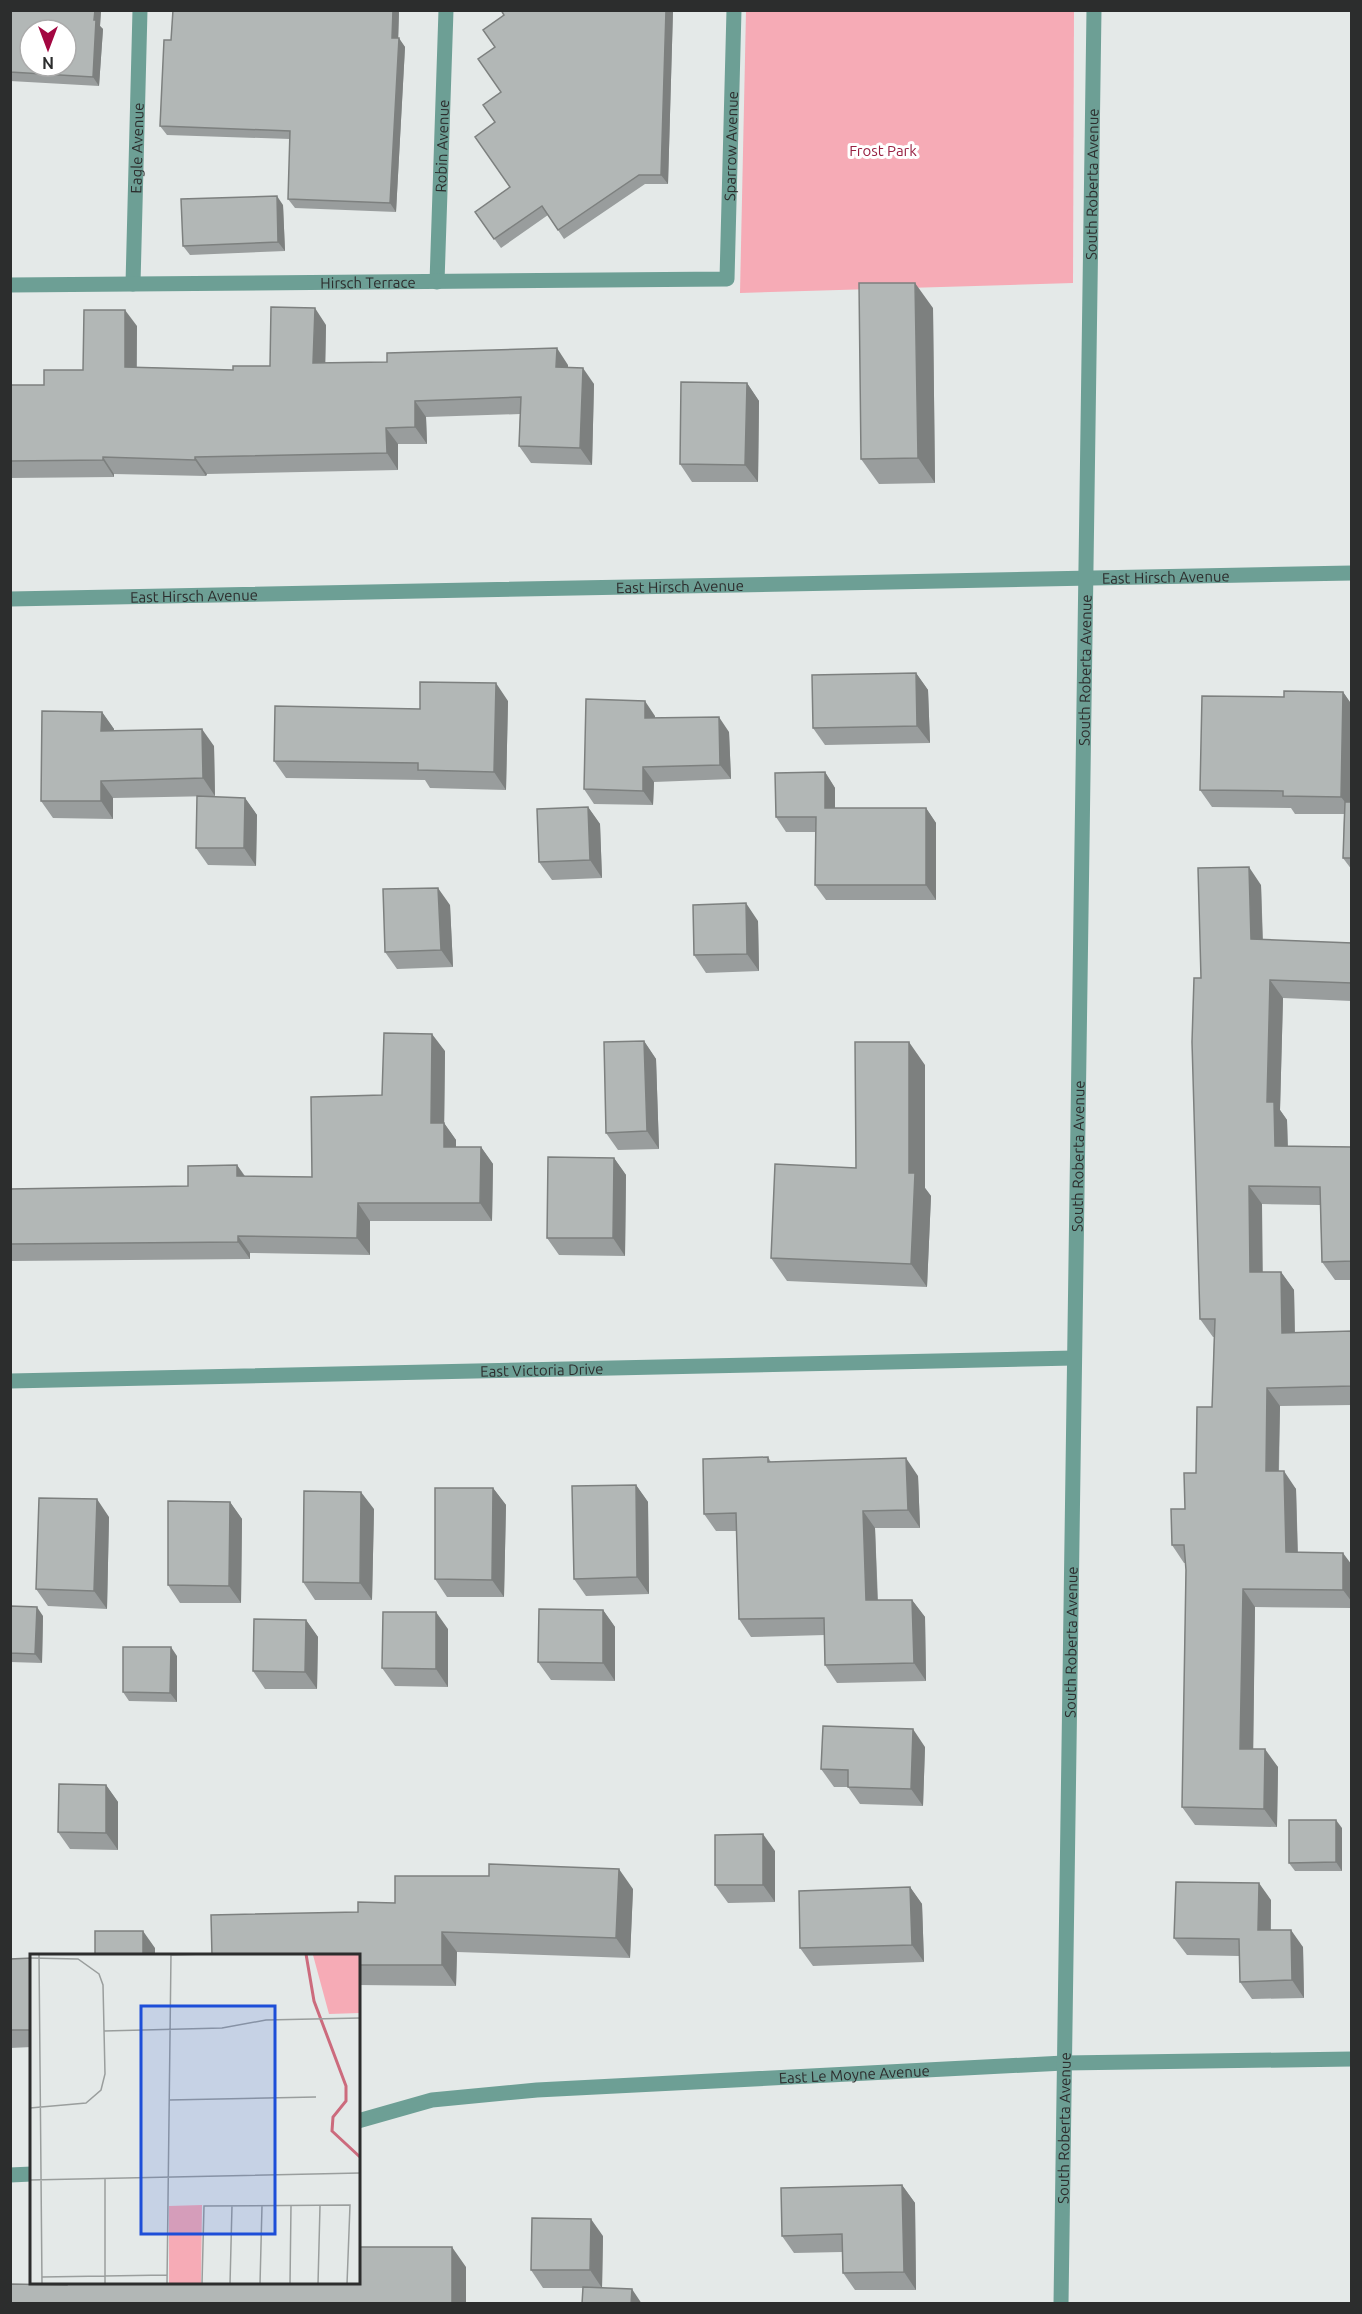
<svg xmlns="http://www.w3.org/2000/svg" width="1362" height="2314" viewBox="0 0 1362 2314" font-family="Ubuntu,sans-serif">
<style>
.green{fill:#f6abb6}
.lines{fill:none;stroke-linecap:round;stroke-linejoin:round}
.minor{stroke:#6d9f95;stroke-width:15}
.wall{fill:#999d9d}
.shaded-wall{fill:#7d807f}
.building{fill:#b2b7b6;stroke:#7d807f;stroke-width:1.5;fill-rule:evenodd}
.labels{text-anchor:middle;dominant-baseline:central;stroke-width:6;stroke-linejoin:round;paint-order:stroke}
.street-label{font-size:15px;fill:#2c2d2d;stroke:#fff}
.park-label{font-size:15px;fill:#982243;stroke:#fff}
.inset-river{fill:none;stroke:#cc6b7d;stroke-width:3}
.inset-road{fill:none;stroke:#9a9e9d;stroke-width:1.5}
.view{fill:#1d4ed8;fill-opacity:0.15;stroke:#1d4ed8;stroke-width:3}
.inset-edge{fill:none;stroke:#2c2d2d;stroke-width:3}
</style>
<rect width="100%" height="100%" fill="#e4e9e8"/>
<path class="green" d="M746 11H1074L1073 283 740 293Z"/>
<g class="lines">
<g class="minor">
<path id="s1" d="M437 282 446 10"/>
<path id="s2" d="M133 284 140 10"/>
<path id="s3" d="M10 285 727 279 734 10"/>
<path id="s4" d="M10 599 1352 573"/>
<path id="s5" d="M10 1381 1074 1358"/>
<path id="s6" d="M358 2121 432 2100 537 2090 1064 2063 1352 2059"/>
<path d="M10 2175 32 2174"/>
<path id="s7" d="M1061 2304 1094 10"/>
</g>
</g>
<path class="wall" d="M10 10H101L100 26 103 29 99 86 10 81Z
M173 10H399L398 38 405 47 396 212 295 208 288 199 290 139 167 135 160 126 171 40Z
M673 10 668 184H645L564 239 548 215 501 248 475 212 510 187 495 122 501 92 495 47 504 15Z
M283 205 285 251 190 255 183 246Z
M933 308 935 483 879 484 861 459Z
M326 325 325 363 568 365V367L594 384 592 465 531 463 519 446 520 414 426 417 427 444H398V470L207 474 206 476 114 474V477L10 478V385H44L83 370 137 326V367L233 370 270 366Z
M747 383 759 401 758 482H692L680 464Z
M916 673 928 690 930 743 825 745 813 728Z
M1343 692 1352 705V870L1343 858 1344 814H1295L1291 808 1212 807 1200 790 1284 697Z
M508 701 506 790 430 788 425 780 286 778 274 761 420 709Z
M102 712 114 729V731L214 746 215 796 113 798V819L53 818 41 801Z
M655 716V718L729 732 731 779 654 782 653 805 594 804 584 789Z
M825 772 835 788V808H926L936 823V900H826L815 885 816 832H786L776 817Z
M245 798 257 815 256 866 208 865 196 848Z
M588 807 600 824 602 878 552 880 539 862Z
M1261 885 1263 940 1352 943V1001L1283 998 1280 1110 1287 1120 1288 1146 1352 1147V1280H1335L1322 1262 1320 1205 1262 1204V1272H1281L1294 1290 1295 1333 1352 1331V1405L1280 1406 1279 1471 1296 1489 1298 1553 1352 1565V1608L1255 1607 1253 1749 1278 1767 1277 1827 1195 1825 1182 1807 1186 1563H1184L1172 1545 1185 1509 1196 1473 1212 1407 1214 1337H1213L1200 1319 1201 978Z
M450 905 453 967 397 969 385 952Z
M758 921 759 971 706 973 694 955Z
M644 1041 656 1059 659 1149 618 1150 606 1133Z
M445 1051 444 1123 456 1140V1147H481L493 1164 492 1221H370V1255L250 1253V1259L10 1261V1189L188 1186 237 1165 245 1176 312 1177 382 1095Z
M925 1065V1188L931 1196 927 1287 787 1281 771 1258 856 1168Z
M614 1158 626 1175 625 1256 559 1255 547 1238Z
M768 1457 771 1462 918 1476 920 1528H875L878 1600H912L925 1617 926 1681 837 1683 825 1665V1635L751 1637 739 1619 737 1531H716L704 1514Z
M636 1485 648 1502 649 1594 586 1596 574 1579Z
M493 1488 506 1505 504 1597H447L435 1579Z
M230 1502 242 1519 241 1603H180L168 1585Z
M374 1509 372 1600H315L303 1582Z
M109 1517 107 1609 48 1606 36 1589Z
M10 1606 43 1616 42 1663 10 1662Z
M603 1610 615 1627V1681L551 1680 538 1662Z
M306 1620 318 1637 317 1689H265L253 1671Z
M448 1629V1687L395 1686 382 1668Z
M177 1656V1702L129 1701 123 1692Z
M925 1747 923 1806 860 1804 848 1787H834L821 1769Z
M106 1785 118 1802V1850L70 1849 58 1832Z
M1342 1828V1871H1295L1289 1863Z
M775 1851V1902L728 1903 715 1885Z
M910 1887 922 1904 924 1962 813 1966 800 1948Z
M633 1889 630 1958 457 1952 456 1986 358 1985V1912L395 1903Z
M1271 1900V1930L1303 1947 1304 1998 1252 1999 1240 1982 1239 1956 1187 1955 1174 1938Z
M32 1958V2047L10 2048V1959Z
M902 2185 915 2203 916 2290H855L843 2273 842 2252 794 2253 782 2236Z
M603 2236 602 2288H543L531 2270Z"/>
<path class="shaded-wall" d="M95 10H101L100 26 103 29 99 86 93 77Z
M393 10H399L398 47 392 38Z
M666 10H673L668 184 661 175Z
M399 38 405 47 396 212 390 203Z
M277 196 283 205 285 251 278 242Z
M915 283 933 308 935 483 918 458Z
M315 308 326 325 325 380 313 363Z
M125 310 137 326 136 384 125 367Z
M557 348 568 365V383L556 367Z
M583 368 594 384 592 465 580 448Z
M747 383 759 401 758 482 745 465Z
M415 401 426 417 427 444 415 427Z
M386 428 398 444V470L387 453Z
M103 457 114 474V477L103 460Z
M195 457 207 474 206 476 195 460Z
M916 673 928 690 930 743 917 726Z
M496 683 508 701 506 790 494 772Z
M1343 692 1352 705V811L1341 797Z
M645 701 655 716V733L645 718Z
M102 712 114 729V748L101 731Z
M719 717 729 732 731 779 720 765Z
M202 729 214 746 215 796 203 778Z
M643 767 654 782 653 805 643 791Z
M825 772 835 788V823L825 808Z
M101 781 113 798V819L101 801Z
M245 798 257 815 256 866 244 848Z
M588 807 600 824 602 878 590 860Z
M926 808 936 823V900L926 885Z
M1249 867 1261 885 1263 958 1251 939Z
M438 888 450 905 453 967 441 950Z
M746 903 758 921 759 971 747 954Z
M1270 980 1283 998 1280 1110 1287 1120 1288 1164 1275 1146 1267 1102Z
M432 1034 445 1051 444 1140 431 1123Z
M644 1041 656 1059 659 1149 647 1131Z
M909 1042 925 1065V1188L931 1196 927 1287 911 1264 909 1173Z
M444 1123 456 1140V1164L444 1147Z
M481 1147 493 1164 492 1221 480 1203Z
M614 1158 626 1175 625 1256 613 1238Z
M237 1165 249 1183 237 1176Z
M1249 1186 1262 1204 1263 1291 1250 1272Z
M358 1203 370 1221V1255L357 1238Z
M238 1236 250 1253V1259L238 1242Z
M1281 1272 1294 1290 1295 1351 1282 1333Z
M1267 1388 1280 1406 1278 1489 1266 1471Z
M906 1458 918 1476 920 1528 908 1510Z
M1284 1471 1296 1489 1298 1571 1286 1552Z
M636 1485 648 1502 649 1594 637 1577Z
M493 1488 506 1505 504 1597 492 1580Z
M361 1492 374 1509 372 1600 360 1583Z
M97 1499 109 1517 107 1609 94 1591Z
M230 1502 242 1519 241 1603 229 1586Z
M863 1511 875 1528 878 1617 866 1600Z
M1343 1553 1352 1565V1602L1343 1590Z
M1243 1589 1255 1607 1253 1767 1240 1749Z
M912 1600 925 1617 926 1681 914 1663Z
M37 1607 43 1616 42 1663 35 1654Z
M603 1610 615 1627V1681L603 1663Z
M436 1612 448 1629V1687L436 1669Z
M306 1620 318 1637 317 1689 305 1672Z
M171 1647 177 1656V1702L170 1693Z
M913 1729 925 1747 923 1806 911 1789Z
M1265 1749 1278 1767 1277 1827 1264 1809Z
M106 1785 118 1802V1850L106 1833Z
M1336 1820 1342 1828V1871L1336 1862Z
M763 1834 775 1851V1902L763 1885Z
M619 1869 633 1889 630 1958 616 1938Z
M1259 1883 1271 1900 1270 1948 1258 1930Z
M910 1887 922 1904 924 1962 912 1945Z
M1291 1930 1303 1947 1304 1998 1292 1980Z
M143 1931 155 1948V1956H143Z
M442 1932 457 1952 456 1986 442 1965Z
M902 2185 915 2203 916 2290 904 2272Z
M591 2219 603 2236 602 2288 590 2270Z
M452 2247 466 2267V2304H452Z
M632 2289 642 2304H631Z"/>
<path class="building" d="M10 10H95L94 20H96L93 77 10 72ZM30 30H66V66H30Z
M173 10H393L392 38H399L390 203 288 199 290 131 160 126 164 40H171Z
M501 10H666L661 175H639L558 230 542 206 494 239 475 212 510 187 475 137 495 122 483 105 501 92 478 59 495 47 483 30 504 15Z
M277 196 278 242 183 246 181 199Z
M859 283H915L918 458 861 459Z
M271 307 315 308 313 363 387 362V353L557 348 556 367 583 368 580 448 519 446 521 397 415 401V427L386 428 387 453 195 457V460L103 457V460L10 461V385H44V370H83L84 310H125V367L233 370V366H270Z
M681 382 747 383 745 465 680 464Z
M916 673 917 726 813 728 812 675Z
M420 682 496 683 494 772 418 770V763L274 761 275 706 420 709Z
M1284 691 1343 692 1341 797 1283 796V791L1200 790 1202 696 1284 697Z
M586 699 645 701V718L719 717 720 765 643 767V791L584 789Z
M42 711 102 712 101 731 202 729 203 778 101 781V801H41Z
M825 772V808H926V885H815L816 817H776L775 773Z
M197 796 245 798 244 848H196Z
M1345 802H1352V858H1343Z
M588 807 590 860 539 862 537 809Z
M1249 867 1251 939 1352 943V983L1270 980 1267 1102H1274L1275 1146 1352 1147V1261L1322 1262 1320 1187 1249 1186 1250 1272H1281L1282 1333 1352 1331V1386L1267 1388 1266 1471H1284L1286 1552 1343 1553V1590L1243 1589 1240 1749H1265L1264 1809 1182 1807 1186 1570 1184 1545H1172L1171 1509H1185L1184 1473H1196L1197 1407H1212L1215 1319H1200L1192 1042 1194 978H1201L1198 868Z
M438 888 441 950 385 952 383 889Z
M746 903 747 954 694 955 693 905Z
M384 1033 432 1034 431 1123H444V1147H481L480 1203H358L357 1238 238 1236V1242L10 1244V1189L188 1186V1166L237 1165V1176L312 1177 311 1097 382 1095Z
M644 1041 647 1131 606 1133 604 1042Z
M855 1042H909V1173H915L911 1264 771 1258 775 1164 856 1168Z
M548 1157 614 1158 613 1238H547Z
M768 1457V1462L906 1458 908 1510 863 1511 866 1600H912L914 1663 825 1665 824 1618 739 1619 736 1513 704 1514 703 1459Z
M636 1485 637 1577 574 1579 572 1486Z
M435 1488H493L492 1580 435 1579Z
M304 1491 361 1492 360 1583 303 1582Z
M39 1498 97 1499 94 1591 36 1589Z
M168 1501 230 1502 229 1586 168 1585Z
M10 1606 37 1607 35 1654 10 1653Z
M539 1609 603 1610V1663L538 1662Z
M383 1612H436V1669L382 1668Z
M254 1619 306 1620 305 1672 253 1671Z
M123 1647H171L170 1693 123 1692Z
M823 1726 913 1729 911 1789 848 1787V1770L821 1769Z
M59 1784 106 1785V1833L58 1832Z
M1289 1820H1336V1862L1289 1863Z
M763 1834V1885H715V1835Z
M489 1864 619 1869 616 1938 442 1932V1965H358V1956H212L211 1915 358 1912V1902L395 1903V1876H489Z
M1176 1882 1259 1883 1258 1930H1291L1292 1980 1240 1982 1239 1939 1174 1938Z
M910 1887 912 1945 800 1948 799 1891Z
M95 1931H143V1956H95Z
M32 1958V2030H10V1959Z
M902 2185 904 2272 843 2273 842 2234 782 2236 781 2188Z
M532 2218 591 2219 590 2270H531Z
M358 2247H452V2304H10V2284L67 2285V2283H358Z
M583 2287 632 2289 631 2304H582Z"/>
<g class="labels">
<g class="street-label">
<text stroke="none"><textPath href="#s3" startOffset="850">Sparrow Avenue</textPath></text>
<text stroke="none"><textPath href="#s1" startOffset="136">Robin Avenue</textPath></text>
<text stroke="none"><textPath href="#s2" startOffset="136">Eagle Avenue</textPath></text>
<text stroke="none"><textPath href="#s7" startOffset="2120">South Roberta Avenue</textPath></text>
<text stroke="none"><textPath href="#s3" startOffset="358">Hirsch Terrace</textPath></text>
<text stroke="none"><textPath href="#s4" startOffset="1156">East Hirsch Avenue</textPath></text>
<text stroke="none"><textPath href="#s4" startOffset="670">East Hirsch Avenue</textPath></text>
<text stroke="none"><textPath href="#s4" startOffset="184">East Hirsch Avenue</textPath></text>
<text stroke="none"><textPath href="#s7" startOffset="1634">South Roberta Avenue</textPath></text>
<text stroke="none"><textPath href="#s7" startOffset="1148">South Roberta Avenue</textPath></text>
<text stroke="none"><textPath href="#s5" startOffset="532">East Victoria Drive</textPath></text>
<text stroke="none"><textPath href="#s7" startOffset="662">South Roberta Avenue</textPath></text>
<text stroke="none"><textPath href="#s6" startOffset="500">East Le Moyne Avenue</textPath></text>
<text stroke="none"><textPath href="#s7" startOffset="176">South Roberta Avenue</textPath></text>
</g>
<g class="park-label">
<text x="883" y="150">Frost Park</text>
</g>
</g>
<g transform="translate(30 1954)">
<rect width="330" height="330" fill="#e4e9e8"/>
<path d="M330 0V59L299 60 283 1ZM172 251 171 330H139V252Z" fill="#f6abb6"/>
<path class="inset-river" d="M276 0 284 47 316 132V147L303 163 302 177 330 203"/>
<path class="inset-road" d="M9 0 12 330M141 1 174 0M0 4 48 5 69 20 73 31 75 120 71 136 56 149 0 154M74 77 192 74 236 66 330 64M139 146 286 143M75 224V330M0 226 330 219M12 323 137 321M137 330 141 0M172 330 174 252 320 251 317 330M200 330 202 252M230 330 232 252M260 330 261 252M288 330 290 252"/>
<path class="view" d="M111 52H245V280H111Z"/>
<rect width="330" height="330" class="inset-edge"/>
</g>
<rect width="1362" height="2314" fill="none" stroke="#2c2d2d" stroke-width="24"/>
<g transform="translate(48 48) rotate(180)"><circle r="28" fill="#ffffff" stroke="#ababab" stroke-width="1.5"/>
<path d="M0-4.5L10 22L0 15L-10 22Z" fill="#a30741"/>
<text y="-9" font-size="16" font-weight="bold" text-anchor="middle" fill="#2c2d2d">N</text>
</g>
</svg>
